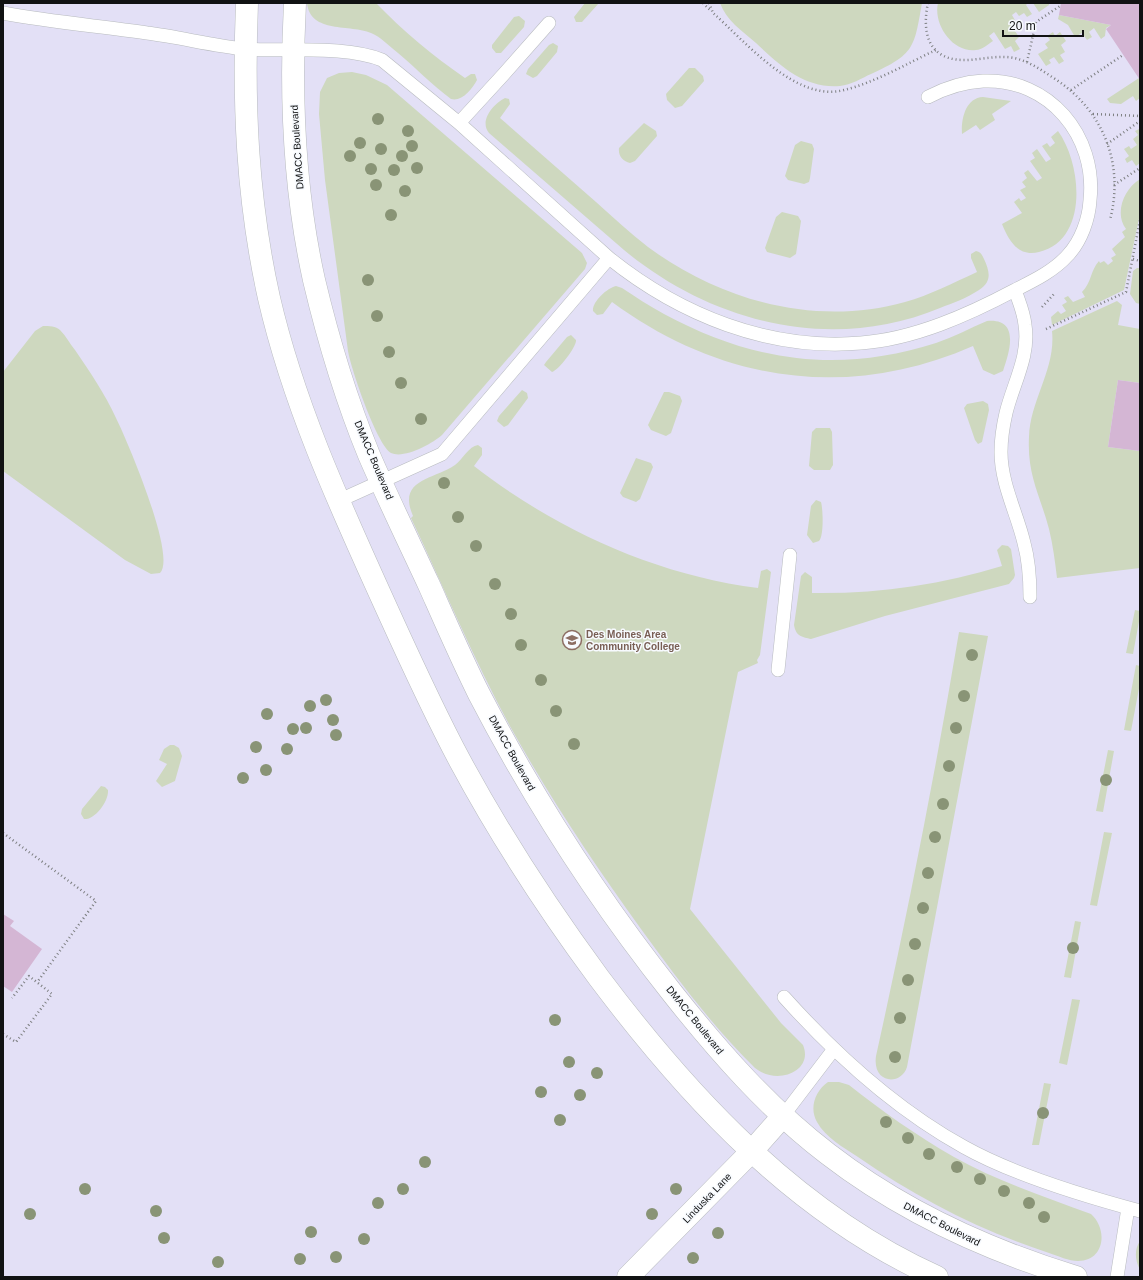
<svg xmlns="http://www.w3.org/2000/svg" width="1143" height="1280" viewBox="0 0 1143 1280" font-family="Arial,sans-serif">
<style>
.education{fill:#e3e0f6}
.green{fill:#ced8bf}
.building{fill:#d4b6d4}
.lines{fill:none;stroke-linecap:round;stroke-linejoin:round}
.lane-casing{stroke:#b8bbbf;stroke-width:14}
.street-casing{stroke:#b8bbbf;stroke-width:23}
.path{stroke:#7d7f81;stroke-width:2.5;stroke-dasharray:1 3;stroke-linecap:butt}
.lane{stroke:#fff;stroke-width:13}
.street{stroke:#fff;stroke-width:22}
.tree{fill:#899476}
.labels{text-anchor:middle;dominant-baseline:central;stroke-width:3;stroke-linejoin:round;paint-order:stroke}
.street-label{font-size:10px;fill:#111213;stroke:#f7fafe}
.education-label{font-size:10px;font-weight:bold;fill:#785e54;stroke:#f7fafe;text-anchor:start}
</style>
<rect width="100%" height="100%" fill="#eaedf1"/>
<path class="education" d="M3 3H1140V1277H3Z"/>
<path class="green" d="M307 3H376C403 31 433 56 465 78L471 74H475L477 80C472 89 462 102 451 99 432 85 416 68 398 53 389 46 381 37 371 33 351 24 310 34 307 3Z
M585 3H599L582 22H576L574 17Z
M720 3H922C914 48 915 54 871 74 862 78 851 85 840 86 805 89 779 65 756 43 742 31 726 20 720 3Z
M938 3H1028L1026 5 1032 14 1027 17 1024 13 1019 16 1016 12 1012 15 1016 22 1011 25 1019 37 1015 41 1020 49 1014 52 1011 46 1005 49 994 32 989 36 993 41C988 44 982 50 976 50 952 53 933 24 938 3Z
M1033 3H1049V5L1039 12Z
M1059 15 1111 25 1106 28 1105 36 1101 39 1094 28 1089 32 1092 37 1087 40 1082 33 1075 37 1068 25 1058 19Z
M519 16 525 21 524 27 501 53H496L492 48V45L514 17Z
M1053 32 1055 36 1060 32 1066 41 1061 45 1065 52 1060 55 1064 61 1059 64 1054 57 1049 60 1051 63 1046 66 1038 54 1048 48 1045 44 1050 40 1047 36Z
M553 43 558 46 557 52 537 76 533 78 526 74 528 69 549 45Z
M689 68H695L703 76 704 81 682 106 675 108 667 100 666 94Z
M352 72 366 75 387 85 582 253 587 263 585 269 442 435C432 444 404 459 391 453 377 445 351 369 348 351L325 180 319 114 320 92 327 78 339 73Z
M1139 78 1140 98 1136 101 1133 96 1121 104 1110 103 1107 99Z
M983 97 1011 101 992 114 995 120 980 130 976 125 962 134C961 120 965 98 983 97Z
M505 98 509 99 510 104 500 118C532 146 564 174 596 202 613 217 630 233 648 247 721 301 816 327 905 302 930 295 953 283 977 272L971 258V254L976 251C981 252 982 255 984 259 990 272 992 282 979 290 967 298 953 303 940 308 832 353 712 323 624 250L489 133C479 121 493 104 505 98Z
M644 123 656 131 657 136 635 161 630 163C623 161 618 156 619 148Z
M1139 129 1140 163 1136 166 1132 160 1127 163 1125 159 1129 156 1124 149 1129 146 1131 149 1137 145 1133 139 1138 135 1135 131Z
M1058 131C1082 164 1089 240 1039 252 1018 257 1009 241 1002 224L1022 213 1014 202 1019 198 1021 201 1026 198 1020 190 1026 187 1022 182 1027 178 1024 173 1028 170 1037 181 1042 178 1030 161 1035 158 1032 153 1037 149 1046 162 1051 159 1042 146 1047 143 1050 147 1055 143 1051 137Z
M801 141 812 144 814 149 810 178 809 182 804 184 788 180 785 176 795 145Z
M1140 179V214L1124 290 1052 325 1051 317 1058 311 1061 314 1066 311 1062 305 1067 302 1064 298 1068 296 1073 302 1085 297 1082 292C1092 282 1090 271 1099 261L1100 263 1104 261 1108 265 1113 261 1111 258 1116 255 1112 249 1125 237 1122 232 1126 229C1114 213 1124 189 1140 179Z
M782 212 798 216 801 221 796 254 790 258 767 252 765 248 776 217Z
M1137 268H1140V304L1136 303 1130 294 1133 271Z
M616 286 622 288C636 297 649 306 664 314 753 362 839 374 936 343 954 337 970 328 987 321 1020 318 1010 351 1003 371L994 375 983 370 973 346C848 401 721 382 612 302L603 314 597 315 593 311C592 302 607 288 616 286Z
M1117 301 1122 305 1118 325 1140 329V383L1118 380 1108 447 1140 451V568L1057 578C1055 562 1053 545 1049 529 1040 495 1027 475 1029 437 1030 400 1056 369 1052 331Z
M43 326C49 326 56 326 60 330 66 336 70 344 75 350 90 372 105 394 116 418 127 440 177 557 160 573L151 574 125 560 3 471V372L35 331Z
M571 335 576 340C577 346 559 370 552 372L544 365 546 362 567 337Z
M522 390 527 393 528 398 508 425 504 427 497 421 499 416Z
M664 392H669L680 396 682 401 671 433 666 436 651 430 648 425Z
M983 401 988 404 989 410 982 442 978 444 975 440 964 408 967 404Z
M816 428H830L832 432 833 465 830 470H814L809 466 812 432Z
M478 445 482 448V455L474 466C555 529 655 575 758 588L761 571 767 569 771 572 760 655 757 660 758 663 738 672 690 909 781 1023 803 1045C814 1071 777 1086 755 1068 712 1026 676 977 641 929 594 864 550 798 511 728 474 660 444 588 411 518L413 516C397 479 433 480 455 465 462 460 469 446 478 445Z
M636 458 651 463 653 467 640 499 636 502 623 497 620 493Z
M816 500 821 502C823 509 824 536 819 541L813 543 807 535 811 506Z
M1002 545 1008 546 1011 549 1015 575 1014 578 1009 584 885 616 811 639C803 637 796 637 794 625L801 576 805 572 812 577V593C877 594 941 585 1002 566L997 550Z
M1135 610 1140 611V616L1133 654 1126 653Z
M959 632 988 636 907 1067C901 1086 872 1084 876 1056 907 916 935 775 959 632Z
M1136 665 1140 666V683L1131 731 1124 730Z
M170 745H174L179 748 182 756 175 781 162 787 156 781 167 764 159 760 164 749Z
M1108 750 1114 751 1103 812 1096 811Z
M101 786 105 787 108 790C109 801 95 820 84 819L81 814 82 809Z
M1104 832 1112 833 1097 906 1090 905Z
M1075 921 1081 922 1071 978 1064 977Z
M1072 999 1080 1000 1067 1065 1059 1063Z
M828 1082H839L849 1085C882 1111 917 1136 954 1157 997 1181 1045 1197 1091 1214 1108 1229 1105 1261 1078 1261 1069 1261 1058 1256 1049 1253 981 1231 917 1198 858 1157 844 1148 825 1137 817 1122 809 1108 815 1091 828 1082Z
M1044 1083 1051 1084 1039 1145H1032Z
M1140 1241V1270C1135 1260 1134 1250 1140 1241Z"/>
<path class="building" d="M1061 3H1140V80L1106 29 1111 25 1059 15Z
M1118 380 1140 383V451L1108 447Z
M3 914 14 921 10 926 42 949 12 992 3 986Z"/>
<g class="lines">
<g class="lane-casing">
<path id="lane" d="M3 13C51 22 99 26 147 33 180 37 213 46 246 49 286 52 345 45 382 60L459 123 609 258 442 454 338 501
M928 97C945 88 964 82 983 81 1049 78 1097 136 1090 200 1089 219 1081 241 1068 255 1054 271 1033 281 1015 290
M459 123 503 75 549 23
M609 258C680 315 769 351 861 343 914 339 968 315 1015 290 1019 302 1024 313 1025 325 1030 356 1013 384 1006 413 1003 426 1001 440 1001 452 1001 484 1017 513 1024 543 1029 561 1030 579 1030 597
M778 670 790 555
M784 997C836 1055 895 1109 964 1147 1014 1175 1084 1196 1140 1211
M783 1116 834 1049
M1117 1277 1128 1208"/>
</g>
<g class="street-casing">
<path id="street" d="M247 3C243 104 247 199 269 298 293 402 337 499 381 596 406 651 431 707 460 761 501 837 548 909 599 978 690 1099 797 1214 937 1277
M295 3C290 96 294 190 314 280 328 339 346 399 369 455 388 499 409 542 429 585 445 621 461 658 479 694 534 800 599 901 673 994 719 1052 769 1109 828 1154 902 1211 987 1250 1076 1277
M628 1277 751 1152 783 1116"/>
</g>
<path class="path" d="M703 3 711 11
M709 3 713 13C745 41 796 103 844 90 874 83 908 63 936 50
M928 3C924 21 924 45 942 55 964 67 991 53 1014 58 1028 61 1040 69 1052 77 1102 108 1125 162 1110 220
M1027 62 1036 22 1060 6
M1071 90 1123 55
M1093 114 1140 116
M1107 144 1140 121
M1114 185 1140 168
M1133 259 1140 261
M1042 307 1054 294
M1046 329 1126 292 1140 220
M3 833 96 901 38 981
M3 1034 16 1042 52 994 29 976 12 998"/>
<use href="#lane" class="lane"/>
<use href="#street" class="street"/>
</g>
<g class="tree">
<circle cx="378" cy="119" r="6"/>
<circle cx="408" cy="131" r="6"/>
<circle cx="360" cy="143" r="6"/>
<circle cx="412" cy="146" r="6"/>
<circle cx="381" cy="149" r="6"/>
<circle cx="350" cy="156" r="6"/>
<circle cx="402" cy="156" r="6"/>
<circle cx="417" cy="168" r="6"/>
<circle cx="371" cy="169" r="6"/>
<circle cx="394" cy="170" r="6"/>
<circle cx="376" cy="185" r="6"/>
<circle cx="405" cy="191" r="6"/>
<circle cx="391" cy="215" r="6"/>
<circle cx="368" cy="280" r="6"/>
<circle cx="377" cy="316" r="6"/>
<circle cx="389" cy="352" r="6"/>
<circle cx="401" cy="383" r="6"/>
<circle cx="421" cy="419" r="6"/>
<circle cx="444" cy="483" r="6"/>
<circle cx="458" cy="517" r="6"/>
<circle cx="476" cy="546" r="6"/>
<circle cx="495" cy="584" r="6"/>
<circle cx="511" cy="614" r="6"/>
<circle cx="521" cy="645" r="6"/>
<circle cx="972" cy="655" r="6"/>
<circle cx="541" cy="680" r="6"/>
<circle cx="964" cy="696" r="6"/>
<circle cx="326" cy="700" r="6"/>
<circle cx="310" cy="706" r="6"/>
<circle cx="556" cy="711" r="6"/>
<circle cx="267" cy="714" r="6"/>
<circle cx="333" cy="720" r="6"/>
<circle cx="306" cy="728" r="6"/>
<circle cx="956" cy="728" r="6"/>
<circle cx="293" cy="729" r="6"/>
<circle cx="336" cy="735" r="6"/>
<circle cx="574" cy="744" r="6"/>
<circle cx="256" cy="747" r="6"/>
<circle cx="287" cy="749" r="6"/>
<circle cx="949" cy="766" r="6"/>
<circle cx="266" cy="770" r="6"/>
<circle cx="243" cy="778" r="6"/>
<circle cx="1106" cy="780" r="6"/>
<circle cx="943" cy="804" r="6"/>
<circle cx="935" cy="837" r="6"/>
<circle cx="928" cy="873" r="6"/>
<circle cx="923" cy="908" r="6"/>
<circle cx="915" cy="944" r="6"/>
<circle cx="1073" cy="948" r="6"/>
<circle cx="908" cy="980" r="6"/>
<circle cx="900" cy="1018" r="6"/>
<circle cx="555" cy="1020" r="6"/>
<circle cx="895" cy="1057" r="6"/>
<circle cx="569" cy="1062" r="6"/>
<circle cx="597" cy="1073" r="6"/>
<circle cx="541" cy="1092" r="6"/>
<circle cx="580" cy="1095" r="6"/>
<circle cx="1043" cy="1113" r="6"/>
<circle cx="560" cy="1120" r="6"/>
<circle cx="886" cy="1122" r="6"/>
<circle cx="908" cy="1138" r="6"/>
<circle cx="929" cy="1154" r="6"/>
<circle cx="425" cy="1162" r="6"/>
<circle cx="957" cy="1167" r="6"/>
<circle cx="980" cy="1179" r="6"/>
<circle cx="85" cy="1189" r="6"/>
<circle cx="403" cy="1189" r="6"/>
<circle cx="676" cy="1189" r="6"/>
<circle cx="1004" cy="1191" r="6"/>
<circle cx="378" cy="1203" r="6"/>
<circle cx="1029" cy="1203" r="6"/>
<circle cx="156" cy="1211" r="6"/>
<circle cx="30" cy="1214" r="6"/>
<circle cx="652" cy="1214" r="6"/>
<circle cx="1044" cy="1217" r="6"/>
<circle cx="311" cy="1232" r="6"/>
<circle cx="718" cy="1233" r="6"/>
<circle cx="164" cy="1238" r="6"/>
<circle cx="364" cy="1239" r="6"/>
<circle cx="336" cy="1257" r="6"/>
<circle cx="693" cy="1258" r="6"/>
<circle cx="300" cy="1259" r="6"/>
<circle cx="218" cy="1262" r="6"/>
</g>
<defs>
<g id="university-ring" transform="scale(1)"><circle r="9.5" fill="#f7fafe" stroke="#8d6e63" stroke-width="1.5"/><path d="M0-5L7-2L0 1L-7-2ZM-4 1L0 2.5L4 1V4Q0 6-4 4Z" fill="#8d6e63"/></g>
</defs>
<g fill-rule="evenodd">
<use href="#university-ring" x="572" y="640"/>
</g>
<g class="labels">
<g class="street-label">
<text transform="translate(297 147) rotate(-94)">DMACC Boulevard</text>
<text transform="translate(374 460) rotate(67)">DMACC Boulevard</text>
<text transform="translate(512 753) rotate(61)">DMACC Boulevard</text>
<text transform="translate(695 1020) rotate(51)">DMACC Boulevard</text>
<text transform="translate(707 1198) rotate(-46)">Linduska Lane</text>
<text transform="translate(942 1224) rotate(27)">DMACC Boulevard</text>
</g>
<g class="education-label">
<text x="586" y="634">Des Moines Area<tspan x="586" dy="12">Community College</tspan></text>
</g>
</g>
<rect width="1143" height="1280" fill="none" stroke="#111213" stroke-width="8"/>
<path d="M1003 30v6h80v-6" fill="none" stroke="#111213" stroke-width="2"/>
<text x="1009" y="30" font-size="12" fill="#111213" stroke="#f7fafe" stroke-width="3" paint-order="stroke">20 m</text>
</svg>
